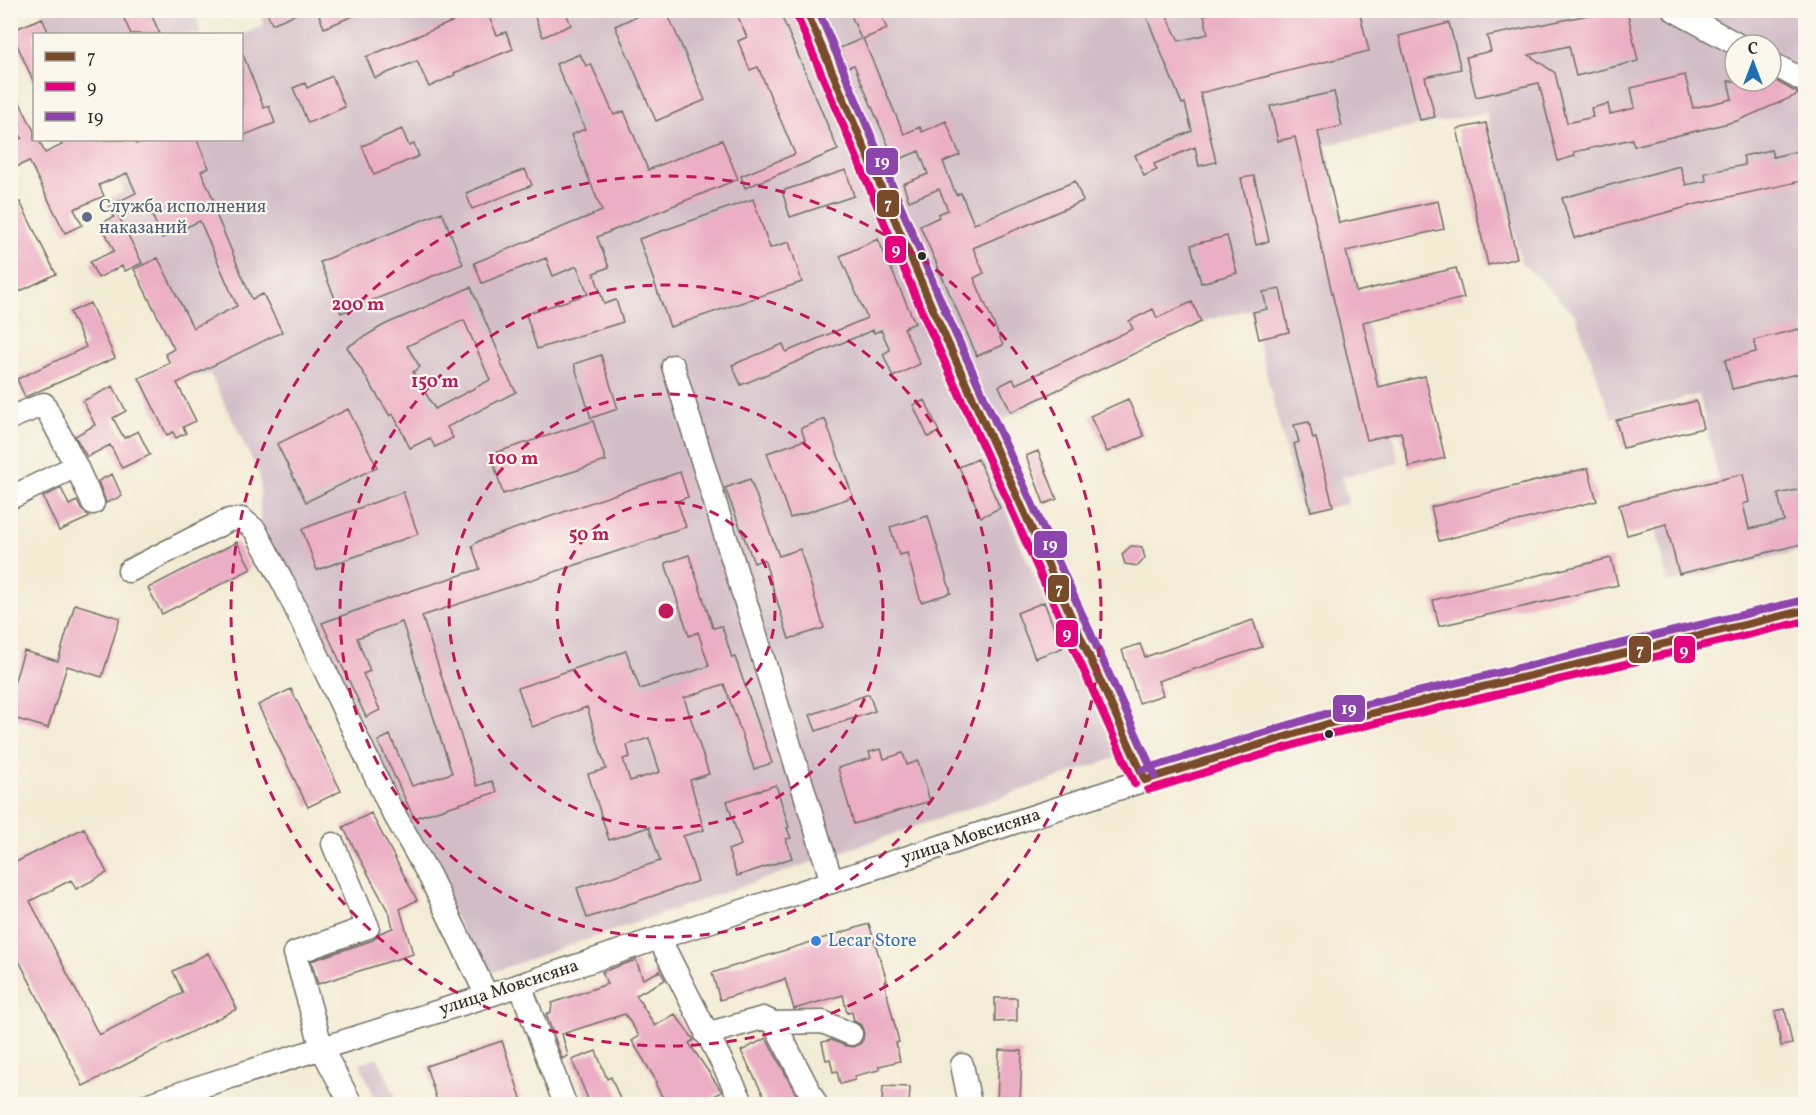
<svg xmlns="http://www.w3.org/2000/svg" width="1816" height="1115" viewBox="0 0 1816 1115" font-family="Vollkorn,serif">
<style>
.industrial{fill:#d2bdc7;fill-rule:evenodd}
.building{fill:#ecaec4;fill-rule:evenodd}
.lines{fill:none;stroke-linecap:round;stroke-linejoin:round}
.minor-casing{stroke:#716f66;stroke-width:25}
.minor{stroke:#fff;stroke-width:22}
.bus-1-casing{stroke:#fbf7ec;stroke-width:12}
.bus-2-casing{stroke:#fbf7ec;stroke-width:12}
.bus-3-casing{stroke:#fbf7ec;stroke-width:12}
.bus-1{stroke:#7a4b2a;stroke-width:8}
.bus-2{stroke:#e5007d;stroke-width:8}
.bus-3{stroke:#8e44ad;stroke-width:8}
.ring{fill:none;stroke:#c2185b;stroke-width:3;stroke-dasharray:10 8}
.service-dot{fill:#5c6f8a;stroke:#fbf7ec;stroke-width:2}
.bus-dot{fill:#2b2b2b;stroke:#fbf7ec;stroke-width:2}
.shop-dot{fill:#3f7fe0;stroke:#fbf7ec;stroke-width:2}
.labels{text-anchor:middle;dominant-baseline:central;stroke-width:4.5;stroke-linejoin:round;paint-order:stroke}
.service-label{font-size:18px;fill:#4e5e75;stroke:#fbf7ec;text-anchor:start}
.street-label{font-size:18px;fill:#2b2b2b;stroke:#fbf7ec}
.shop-label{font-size:18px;fill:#366cbe;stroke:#fbf7ec;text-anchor:start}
.centre{fill:#c2185b;stroke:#fbf7ec;stroke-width:3}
.ring-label{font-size:18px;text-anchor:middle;font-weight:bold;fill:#c2185b;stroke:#fbf7ec;stroke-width:4.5;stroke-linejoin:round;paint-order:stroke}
.line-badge{stroke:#fbf7ec;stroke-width:2}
.badge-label{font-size:16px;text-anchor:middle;font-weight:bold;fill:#fff}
</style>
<rect width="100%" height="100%" fill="#fbf7ec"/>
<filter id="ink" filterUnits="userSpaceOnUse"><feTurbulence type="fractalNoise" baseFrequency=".0167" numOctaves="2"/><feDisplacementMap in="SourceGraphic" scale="12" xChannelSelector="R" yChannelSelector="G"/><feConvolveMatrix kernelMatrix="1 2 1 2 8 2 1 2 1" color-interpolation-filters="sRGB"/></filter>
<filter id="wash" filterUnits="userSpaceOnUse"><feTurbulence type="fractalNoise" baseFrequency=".008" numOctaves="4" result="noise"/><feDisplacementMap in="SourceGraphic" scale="24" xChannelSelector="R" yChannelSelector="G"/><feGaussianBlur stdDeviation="1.35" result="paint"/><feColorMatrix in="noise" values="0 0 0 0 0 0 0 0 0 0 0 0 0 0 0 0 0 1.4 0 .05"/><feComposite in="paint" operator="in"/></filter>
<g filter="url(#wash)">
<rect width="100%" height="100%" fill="#f3ecd5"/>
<path class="industrial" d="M40 11H196L200 34H51Z
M259 11H1805V549L1668 583 1656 529 1726 513 1699 394 1612 418 1575 314 1521 262 1486 112 1326 145 1399 463 1342 477 1348 503 1302 515 1250 309 1204 321 1004 419 976 438 1022 549 1118 757 484 975 260 524V476L210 374 189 377 130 262 139 257 110 199 124 191 100 140H242V35L264 25ZM1735 45H1771V81H1735Z
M378 1058 399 1104H378L359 1063Z"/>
<g id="blocks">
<path class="building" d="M120 10H149L160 34H131Z
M266 10H303V11L272 24Z
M317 10H363V12L324 28Z
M481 10H486L497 35 506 32 513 49 454 73 455 75 429 87 417 61 375 78 366 57Z
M532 10H565L571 25 543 37Z
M650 10H666L705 100 656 121 615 26Z
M735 10H779L838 150 745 188 741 176 795 154 758 67 750 70 738 41 747 37Z
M849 10H879L887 29 863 39 904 134 920 127 922 132 946 121 960 155 943 162 956 195 961 193 974 224 1075 181 1083 201 973 248 984 273 974 278 1003 345 977 356 920 226 939 217 938 214 948 210 939 189 909 201 903 184 928 174 919 151 895 161 854 65 848 67 840 48 861 39Z
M1151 10H1164L1179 41 1208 34 1204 15 1221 10H1359L1369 51 1200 93 1216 162 1199 166 1195 147 1154 164 1157 170 1144 176 1135 155 1192 131 1185 103 1182 104 1145 13Z
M1612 10H1627L1638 61 1576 76 1569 46 1529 55 1555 73 1567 123 1593 117 1591 108 1608 104 1610 114 1635 108 1631 88 1685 75 1693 108 1732 99 1728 81H1771V78L1799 94 1737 121 1634 146 1632 139 1574 152 1575 156 1558 161 1539 83 1476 97 1466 57 1491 51 1487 36Z
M42 18 49 34H34V83L11 31Z
M1449 23 1461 69 1425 77 1435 117 1420 120 1399 36Z
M242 52 264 108 269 106 275 123 242 136Z
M580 54 586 66 591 64 614 115 624 111 648 170 722 140 738 179 597 237 609 267 594 273 604 304 616 300 623 322 537 349 526 314 588 294 577 266 553 276 546 258 482 283 474 263 602 211 571 135 585 129 556 64Z
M332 76 345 107 308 123 293 88 305 83 307 88Z
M10 83 34 131V140H39L45 153 62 145 59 140H134L136 144 145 140H197L209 168 201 171 219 212 216 214 252 299 263 294 282 332 177 383 196 421 183 427 186 433 176 438 173 432 167 435 139 378 170 363 165 354 174 349 134 269 158 258 193 328 237 306 200 221 162 238 147 203 119 217 142 263 125 271 122 266 98 278 90 262 114 251 101 223 114 217 109 206 136 193 127 173 99 185 104 196 74 209 82 225 65 233 29 161 10 170V144L22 138 10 115Z
M1334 92 1342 126 1318 132 1339 223 1438 201 1444 229 1346 251 1356 292 1456 268 1464 298 1363 322 1378 387 1425 376 1445 458 1409 467 1401 432 1367 440 1295 137 1278 141 1270 106Z
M1486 123 1517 258 1488 265 1457 129Z
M402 129 409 146 414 144 419 156 374 175 362 146Z
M1806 149V180L1697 204 1574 238 1562 198 1680 166 1686 185 1706 181 1705 173 1745 165 1743 156 1771 150 1773 157Z
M525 169 532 185 472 209 466 193Z
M846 170 854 196 790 217 782 191Z
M1254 176 1269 241 1256 245 1241 178Z
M753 199 770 248 789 242 802 282 670 327 639 239Z
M20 202 56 274 10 296V206Z
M442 212 463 264 341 313 320 262Z
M1227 236 1237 273 1201 283 1191 245Z
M878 239 915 323 904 328 920 364 893 377 883 354 890 350 881 330 874 333 873 330 741 385 732 365 783 344 786 352 867 318 840 256Z
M471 287 502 361 500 362 516 392 447 427 453 438 435 447 430 438 410 448 393 414 390 416 347 347 384 325ZM464 320 490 380 435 409 413 372 420 367 407 346Z
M1280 289 1289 332 1259 339 1253 312 1267 309 1263 292Z
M1192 302 1201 322 1011 412 999 386 1013 379 1016 384 1133 329 1129 321 1153 309 1157 318Z
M90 303 115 358 25 397 17 379 86 347 70 312Z
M1799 329 1802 341 1806 340V372L1732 389 1725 360 1756 352 1754 340Z
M601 355 618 409 591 418 574 364Z
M113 386 126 411 113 418 124 438 138 431 150 455 122 468 110 445 87 457 75 436 95 425 83 401Z
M1128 399 1144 436 1107 452 1090 416Z
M925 400 939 432 928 437 913 405Z
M1696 401 1703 428 1623 448 1616 420Z
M348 409 377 467 306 502 277 444Z
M825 419 853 497 790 518 767 453 805 440 801 428Z
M593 421 606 461 503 494 491 454Z
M1309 422 1313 439 1316 438 1333 506 1311 511 1294 444 1299 442 1294 425Z
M1038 451 1057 499 1044 504 1026 456Z
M978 459 1000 508 981 517 959 467Z
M1588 468 1597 501 1439 541 1431 507Z
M680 472 688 497 677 501 686 527 659 535 660 537 422 616 477 786 492 781 497 792 414 818 378 741 390 735 412 786 452 773 402 622 357 638 370 671 363 674 380 710 366 717 322 623 413 590 480 569 472 546 479 541Z
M112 474 122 496 106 503 98 481Z
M1743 474 1749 502 1743 504 1749 529 1784 521 1778 494 1806 488V543L1679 574 1666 524 1627 535 1619 505Z
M750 479 779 556 800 549 824 628 789 639 764 559 754 563 725 488Z
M61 488 69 505 77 501 81 509 90 517 59 531 43 497Z
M403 492 418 534 317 570 302 529Z
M928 516 951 593 921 602 907 553 899 555 890 527Z
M237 542 251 569 162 614 148 588Z
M1131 546 1142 547 1145 558 1138 566 1125 564 1122 554Z
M689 555 713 628 722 626 732 658 735 657 772 763 754 769 724 684 684 698 709 774 690 780 704 830 683 836 698 881 587 918 577 888 660 861 649 827 609 840 588 774 606 769 587 707 532 727 518 688 626 651 640 689 709 666 698 632 689 636 665 563ZM649 738 660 772 630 781 623 759 630 757 627 745Z
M1611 558 1618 585 1439 626 1433 600Z
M1044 602 1062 648 1035 658 1017 613Z
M75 604 120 618 102 677 67 666 48 728 10 717V696L24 651 58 661Z
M1253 620 1262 647 1158 681 1163 695 1139 703 1122 650 1140 644 1145 657Z
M291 689 341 791 308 807 258 705Z
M869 694 875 711 816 731 810 715Z
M881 749 884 759 903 753 907 765 918 761 930 801 854 824 838 768 871 758 869 752Z
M776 785 789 827 787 828 791 838 786 839 792 858 737 876 728 850 741 845 727 801Z
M371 813 417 900 400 909 413 954 318 984 311 961 373 940 380 933 393 928 390 915 343 827Z
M84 828 107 873 76 889 71 880 30 901 99 1035 183 993 173 971 208 953 237 1009 83 1086 10 943V865Z
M869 924 887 981 884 982 899 1042 896 1043 900 1061 879 1066V1070L854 1076 855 1080 840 1084 837 1071 833 1072 830 1059 826 1060 822 1042 831 1040 846 1046 853 1047 860 1044 863 1040 864 1033 861 1025 854 1021 852 1012 847 1013 843 995 794 1009 785 979 720 1000 712 973Z
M636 960 643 979 660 971 665 980 636 995 655 1026 675 1014 694 1040 689 1043 722 1092 714 1096 716 1099 705 1104H666L655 1083 657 1082 632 1041 639 1036 625 1014 562 1034 568 1056 562 1059 546 1014 551 1012 552 1003 607 984 602 972Z
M995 998H1017V1021L995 1022Z
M1785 1009 1792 1044 1781 1046 1775 1011Z
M766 1038 792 1086 801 1104H768L741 1051Z
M502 1041 523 1104H438L426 1066Z
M999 1050 1022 1051 1020 1104H997Z
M596 1051 607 1079 611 1077 621 1101 613 1104H590L572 1060Z
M883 1086 910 1087 909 1104H882Z"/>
</g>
</g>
<g filter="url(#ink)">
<use href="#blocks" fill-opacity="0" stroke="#716f66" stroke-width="1.5"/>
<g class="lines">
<g class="minor-casing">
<path id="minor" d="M806 10 933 310 1145 780
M1674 10 1738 45
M1771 63 1806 82
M673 366 832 882
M10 418 44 404 76 466
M10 498 76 466 93 503
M129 571 229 520 242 519 255 530 285 586 390 807 430 877 487 996
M333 844 368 927 295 953 322 1049 351 1104
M659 938 743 1104
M520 985 565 1104
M774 1023 823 1022 851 1034
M706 1034 763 1018 774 1023 816 1104
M962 1065 970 1104
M149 1104 199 1087 487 996 659 938 1145 780 1327 724 1806 610"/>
</g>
<use href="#minor" class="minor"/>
<g class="bus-1-casing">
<path id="bus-1" d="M806 10 933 310 1145 780
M1145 780 1327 724 1806 610"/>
</g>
<g class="bus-2-casing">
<path id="bus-2" d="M796 14 923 314 1135 784
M1148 790 1330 734 1806 621"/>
</g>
<g class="bus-3-casing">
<path id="bus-3" d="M818 10 943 306 1155 776
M1142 770 1325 714 1804 600"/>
</g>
<use href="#bus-1" class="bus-1"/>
<use href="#bus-2" class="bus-2"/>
<use href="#bus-3" class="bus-3"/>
</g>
</g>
<g class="ring">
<circle cx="666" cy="611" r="109"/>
<circle cx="666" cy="611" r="217"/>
<circle cx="666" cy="611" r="326"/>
<circle cx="666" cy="611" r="435"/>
</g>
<circle class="service-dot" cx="87" cy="217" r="6"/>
<g class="bus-dot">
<circle cx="922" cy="256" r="5"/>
<circle cx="1329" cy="734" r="5"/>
</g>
<circle class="shop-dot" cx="816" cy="941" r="6"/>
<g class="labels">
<g class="service-label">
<text x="99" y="207">Служба исполнения<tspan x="99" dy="21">наказаний</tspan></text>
</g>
<g class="street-label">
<text transform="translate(971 837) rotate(-18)">улица Мовсисяна</text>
<text transform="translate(509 988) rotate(-18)">улица Мовсисяна</text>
</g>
<g class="shop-label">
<text x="828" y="941">Lecar Store</text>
</g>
</g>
<circle cx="666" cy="611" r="9" class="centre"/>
<g class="ring-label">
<text x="358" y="310">200 m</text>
<text x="435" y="387">150 m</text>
<text x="513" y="464">100 m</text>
<text x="589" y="540">50 m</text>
</g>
<g class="line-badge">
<rect x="865" y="147" width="34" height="29" rx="6" fill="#8e44ad"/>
<rect x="876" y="189" width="24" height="29" rx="6" fill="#7a4b2a"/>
<rect x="884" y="235" width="23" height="29" rx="6" fill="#e5007d"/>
<rect x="1033" y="530" width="35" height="29" rx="6" fill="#8e44ad"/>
<rect x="1047" y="574" width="23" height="29" rx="6" fill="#7a4b2a"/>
<rect x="1055" y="619" width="24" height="29" rx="6" fill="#e5007d"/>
<rect x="1628" y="635" width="24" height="29" rx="6" fill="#7a4b2a"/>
<rect x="1673" y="635" width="23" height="29" rx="6" fill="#e5007d"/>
<rect x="1332" y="694" width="34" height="29" rx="6" fill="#8e44ad"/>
</g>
<g class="badge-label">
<text x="882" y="167">19</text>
<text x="888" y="209">7</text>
<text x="896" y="255">9</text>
<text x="1050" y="550">19</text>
<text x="1059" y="594">7</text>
<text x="1067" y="639">9</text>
<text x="1640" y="655">7</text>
<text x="1684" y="656">9</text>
<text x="1349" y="714">19</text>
</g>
<rect width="1816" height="1115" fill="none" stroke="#fbf7ec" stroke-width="36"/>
<rect x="33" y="33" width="210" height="108" fill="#fbf7ec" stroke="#a8a59f" stroke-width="1.5"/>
<rect x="45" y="52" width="30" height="9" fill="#7a4b2a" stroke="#a8a59f" stroke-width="1.5"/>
<text x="87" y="63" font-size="18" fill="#2b2b2b">7</text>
<rect x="45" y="82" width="30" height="9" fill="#e5007d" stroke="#a8a59f" stroke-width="1.5"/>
<text x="87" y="93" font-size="18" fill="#2b2b2b">9</text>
<rect x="45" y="112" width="30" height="9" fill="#8e44ad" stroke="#a8a59f" stroke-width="1.5"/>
<text x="87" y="123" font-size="18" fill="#2b2b2b">19</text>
<g transform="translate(1753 63)"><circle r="28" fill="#fbf7ec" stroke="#a8a59f" stroke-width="1.5"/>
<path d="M0-4.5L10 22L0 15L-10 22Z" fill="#1f6fb2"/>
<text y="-9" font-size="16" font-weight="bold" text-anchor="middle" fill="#2b2b2b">С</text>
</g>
</svg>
